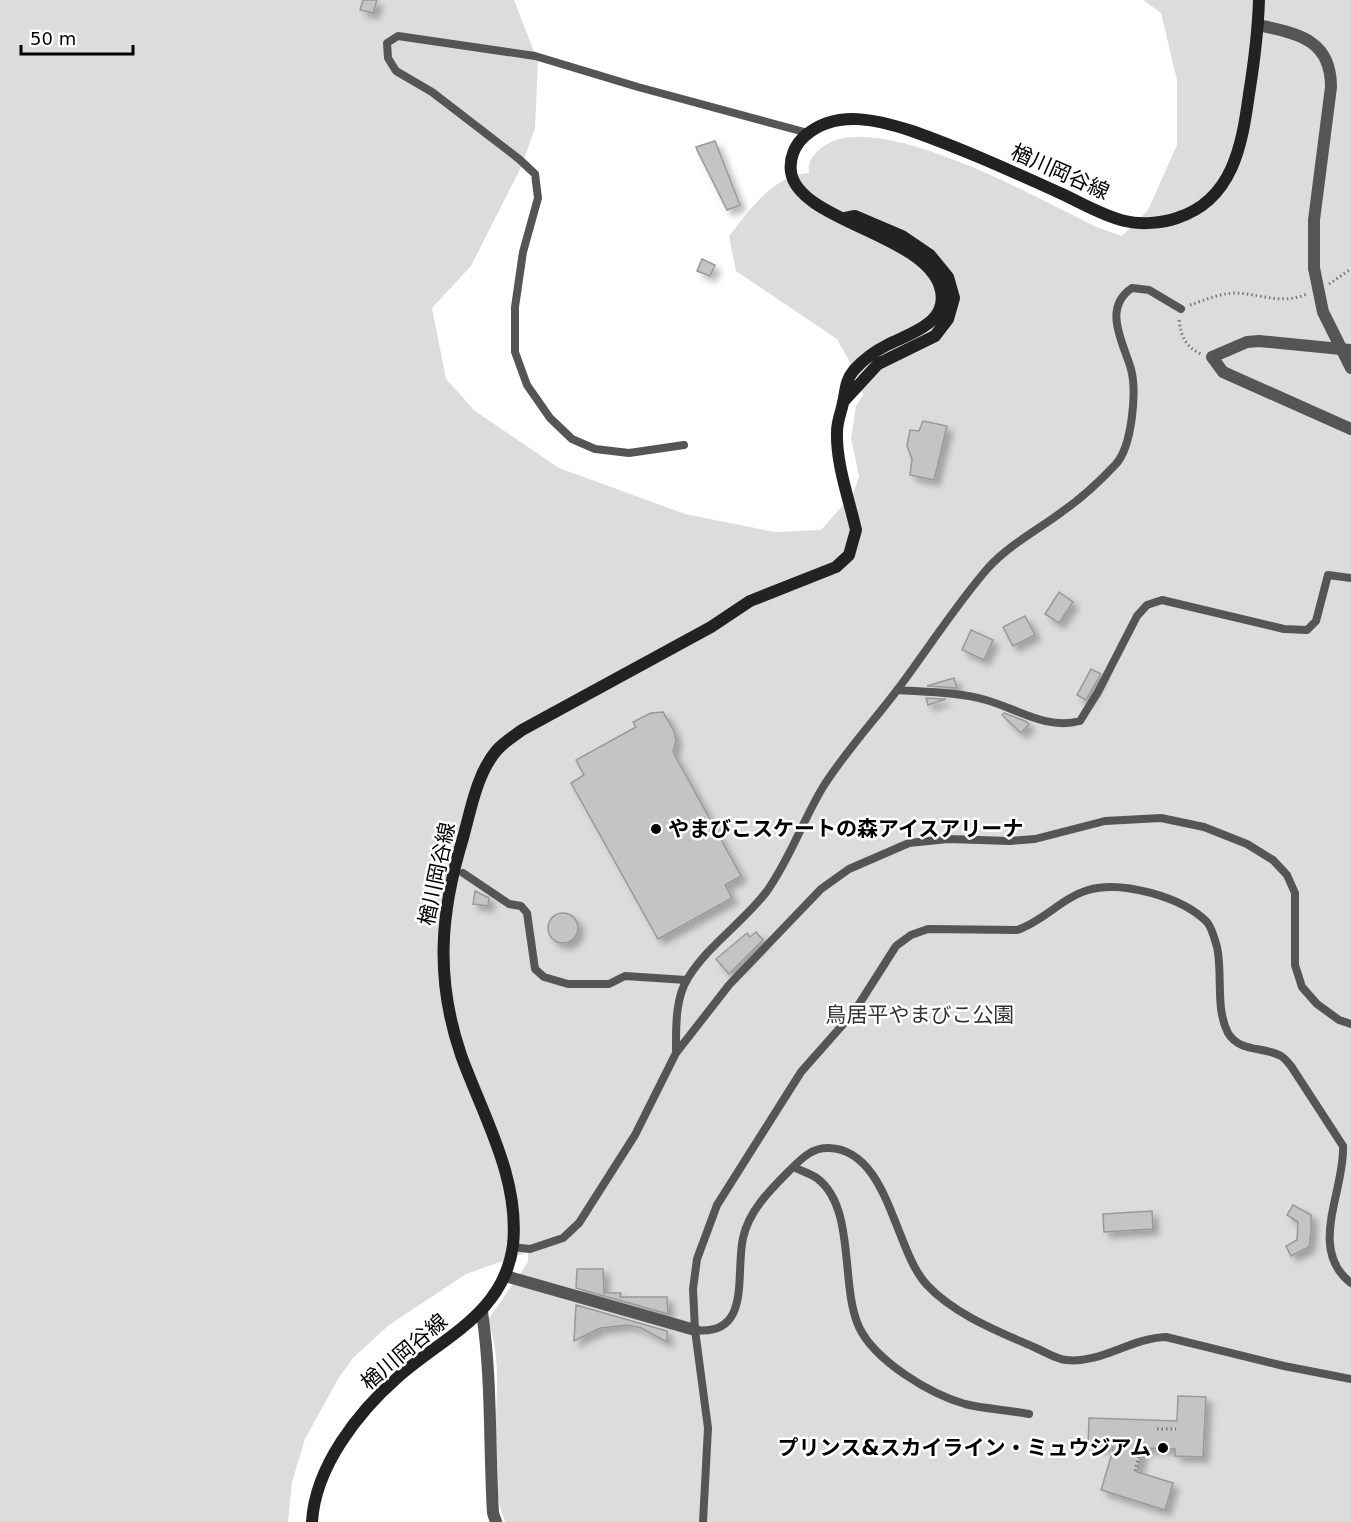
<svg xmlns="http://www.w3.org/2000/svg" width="1351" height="1522" viewBox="0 0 1351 1522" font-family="'DejaVu Sans','Noto Sans JP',sans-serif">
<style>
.green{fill:#dcdcdc}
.building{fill:#c4c4c4;stroke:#999;stroke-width:1.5;filter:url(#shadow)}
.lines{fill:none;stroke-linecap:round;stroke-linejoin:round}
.path{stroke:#777;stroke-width:3;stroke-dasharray:1.5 3;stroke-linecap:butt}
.service{stroke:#555;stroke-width:8}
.minor{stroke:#555;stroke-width:12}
.tertiary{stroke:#555;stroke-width:12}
.secondary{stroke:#222;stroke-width:12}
.tertiary-bridge{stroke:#555;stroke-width:12}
.poi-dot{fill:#000;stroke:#fff;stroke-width:2}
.labels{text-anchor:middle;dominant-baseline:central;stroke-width:5;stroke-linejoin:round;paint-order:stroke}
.street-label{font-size:21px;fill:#000;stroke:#fff}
.poi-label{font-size:21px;font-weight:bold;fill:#000;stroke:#fff;text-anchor:start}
.park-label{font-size:21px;fill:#333;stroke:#fff}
</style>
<defs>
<filter id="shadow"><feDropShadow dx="5.5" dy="5.5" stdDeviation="3" flood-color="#0004"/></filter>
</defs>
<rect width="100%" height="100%" fill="#fff"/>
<path class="green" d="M0 0H514L538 62 535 128 522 165 471 266 432 308 446 379 475 411 559 468 685 514 775 532 821 530 853 494 859 476 851 438 856 406 863 395 861 382 837 339 736 271 729 236C749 211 774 174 809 173 807 164 812 156 819 150 869 101 1045 203 1099 228L1122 236 1148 210 1177 145V80L1161 13 1143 0H1351V1522H505C480 1458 511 1384 488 1320L528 1262V1252L466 1274 389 1325 353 1358 338 1379 305 1439 292 1482 288 1522H0Z"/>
<path class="building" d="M363 0H377L373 13 360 10Z
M715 141 740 205 727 210 697 150 696 147Z
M702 259 715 265 710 276 697 271Z
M923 421 947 426 934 480 910 475 912 459 907 446 910 430 919 431Z
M1059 592 1073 602 1059 623 1045 614Z
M1025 616 1035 635 1013 646 1003 627Z
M971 630 993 640 984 660 962 650Z
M1091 669 1101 674 1086 700 1077 695Z
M954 678 957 688 927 686Z
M926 698 941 699H946L928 705Z
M663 712 674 731 676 741 673 752 741 876 725 885 732 898 658 939 571 783 584 775 576 760 636 727 633 722 651 713Z
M1004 713 1025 721 1029 724 1021 733 1002 715Z
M475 891 489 898 488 906 473 904Z
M548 928a15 15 0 1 1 30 0a15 15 0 1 1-30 0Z
M756 932 763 940 729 974 716 959 747 933 750 937Z
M1293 1205 1311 1215V1232L1309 1247 1291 1256 1286 1246 1297 1240 1298 1222 1287 1215Z
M1152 1211 1153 1229 1104 1232 1103 1214Z
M577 1269H603L604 1293H621L620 1297H667L668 1314 576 1288Z
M576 1305 667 1331V1342L641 1328 627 1325 600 1328 574 1341Z
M1178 1396 1206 1397 1203 1457 1175 1456V1449L1143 1448 1137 1472 1173 1483 1165 1510 1101 1490 1114 1447 1088 1446 1089 1418 1177 1421Z"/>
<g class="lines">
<path class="path" d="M1329 284 1351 269
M1190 305C1205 300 1220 293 1236 293 1261 294 1282 305 1307 294
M1179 320C1181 337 1186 347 1201 354
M1157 1429H1176
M1135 1471 1141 1448"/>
<path class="service" d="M684 445 629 453 595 449 572 439 550 418 527 385 515 352V307L523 252 538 198 535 174 519 159 432 92 396 71 388 58 387 43 398 36 535 56 638 87 808 133
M897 690C927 692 957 692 986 700 1018 709 1046 730 1080 721L1098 692 1137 616 1147 605 1162 600 1284 629 1307 630 1316 621 1328 575 1351 578
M463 873 509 904 521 906 527 913 535 969 544 977 568 984H609L625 976 686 980
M676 1052C676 1028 675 998 688 978 708 945 744 922 767 891 790 859 803 820 823 787 845 752 873 722 898 689 928 649 955 606 988 568 1010 544 1038 530 1063 511 1082 498 1100 481 1116 464 1132 446 1137 392 1131 369 1123 342 1102 308 1132 288L1149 290 1181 309
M794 1167C801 1171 812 1174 818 1179 856 1209 840 1286 859 1327 875 1361 930 1394 965 1404 985 1409 1008 1410 1029 1414
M512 1247 530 1249 563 1238 579 1223 635 1135 676 1053 729 985 821 889 849 869 909 843 948 839 1010 841 1035 839 1105 821 1161 818 1204 827 1247 844 1273 860 1287 875 1295 893V965L1302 987 1317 1004 1339 1020 1351 1024
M695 1330C752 1336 735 1275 743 1238 749 1210 772 1188 791 1169 802 1158 813 1147 829 1148 889 1150 894 1250 927 1285 955 1315 1000 1332 1036 1348 1045 1352 1056 1359 1066 1360 1101 1364 1131 1338 1166 1337L1284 1366 1351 1379
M703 1522 708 1428 695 1330 693 1289 697 1259 717 1205 801 1072 854 1012 896 946 911 935 928 929 1017 930C1042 922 1062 898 1088 890 1122 880 1182 897 1207 922 1212 928 1215 940 1217 947 1223 974 1215 1008 1228 1033 1240 1053 1264 1046 1281 1056 1285 1058 1288 1063 1291 1066L1343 1146C1345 1191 1307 1249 1351 1283"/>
<path class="minor" d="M1351 350 1259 341 1247 342 1212 357 1223 372 1351 429
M505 1276 695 1330"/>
<path class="tertiary" d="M1258 25C1298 34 1331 39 1331 87L1314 220V268
M482 1312C492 1379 489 1446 493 1513L496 1522"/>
<path class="secondary" d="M843 402 878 364 935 336 948 319 954 298 948 277 930 255 902 236 855 216 845 218
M312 1522C315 1467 358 1412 398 1377 443 1337 504 1314 513 1245 520 1178 483 1116 461 1055 435 979 440 913 463 838 471 809 477 773 497 750 504 742 514 736 522 730L711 627 750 601 836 567 849 555 856 530C849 499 836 464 837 432 837 421 841 413 843 403 846 390 845 381 854 370 863 360 875 351 887 345 910 333 951 323 940 287 924 234 798 221 791 172 789 158 795 144 806 135 837 109 878 120 912 131 963 149 1011 171 1060 193 1080 202 1103 216 1125 221 1141 225 1162 223 1177 218 1233 200 1242 145 1249 94 1254 63 1258 31 1259 0"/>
<path class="tertiary-bridge" d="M1314 268 1323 312 1351 368"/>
</g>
<g class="poi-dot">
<circle cx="656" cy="829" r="6"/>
<circle cx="1163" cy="1448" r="6"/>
</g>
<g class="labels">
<g class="street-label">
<text transform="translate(1060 172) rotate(24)">楢川岡谷線</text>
<text transform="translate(437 874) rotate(-78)">楢川岡谷線</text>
<text transform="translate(404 1352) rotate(-40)">楢川岡谷線</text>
</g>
<g class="poi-label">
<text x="668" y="829">やまびこスケートの森アイスアリーナ</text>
<text x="1151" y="1448" text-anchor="end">プリンス&amp;スカイライン・ミュウジアム</text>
</g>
<g class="park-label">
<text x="920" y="1015">鳥居平やまびこ公園</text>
</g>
</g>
<path d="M21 45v9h112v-9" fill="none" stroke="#000000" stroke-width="3"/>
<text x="30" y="45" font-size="18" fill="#000000" stroke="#ffffff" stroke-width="4.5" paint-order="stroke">50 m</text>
</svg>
